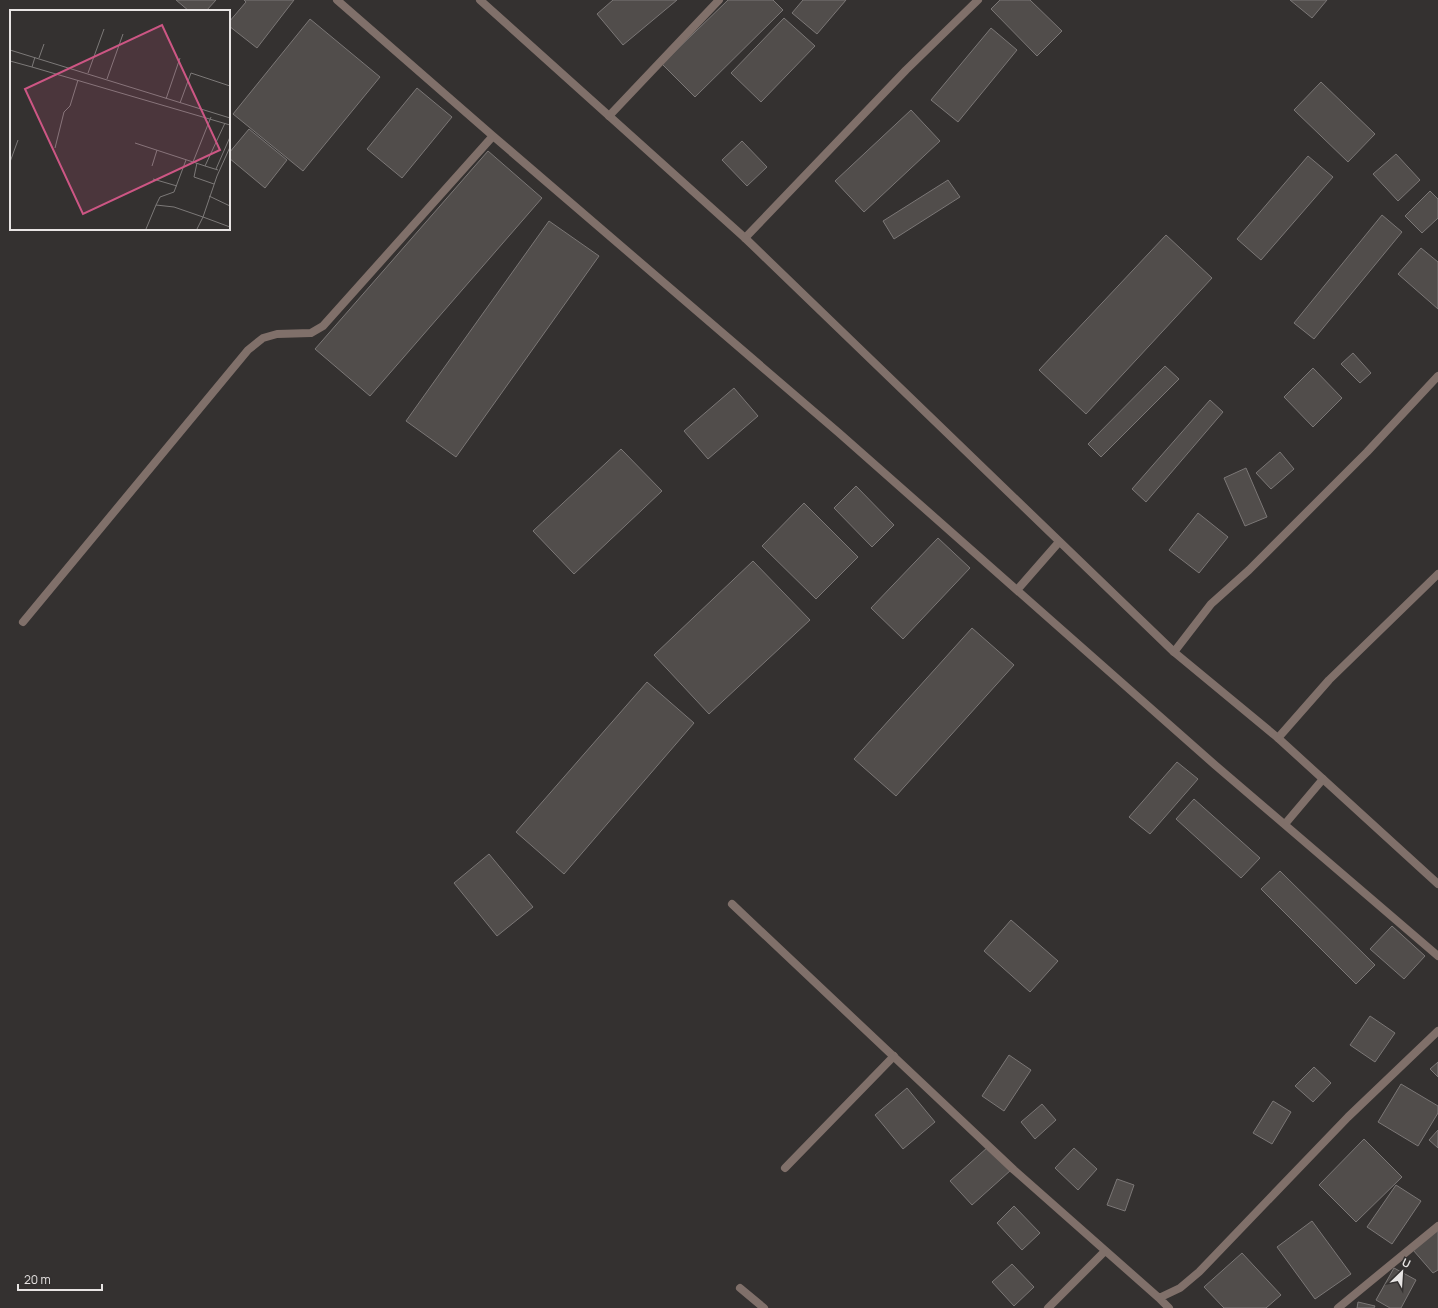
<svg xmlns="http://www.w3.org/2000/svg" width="1438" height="1308" viewBox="0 0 1438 1308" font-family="Manrope,sans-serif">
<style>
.building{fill:#514d4b;stroke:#7b7776}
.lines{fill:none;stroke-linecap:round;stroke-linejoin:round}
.service{stroke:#80706a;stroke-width:8}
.minor{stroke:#80706a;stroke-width:8}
.tertiary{stroke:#80706a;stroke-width:8}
.inset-road{fill:none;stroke:#7c7978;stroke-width:1}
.view{fill:#cd5684;fill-opacity:0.15;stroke:#cd5684;stroke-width:2}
.inset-edge{fill:none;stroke:#e8e5e4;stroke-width:2}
</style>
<rect width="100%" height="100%" fill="#343130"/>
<path class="building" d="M176 0H216L206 11H189Z
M244 0H294L257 48 229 26V22L246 2Z
M613 0H677L623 45 597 14Z
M728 0H773L783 10 695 97 662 64Z
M803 0H846L817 34 792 13Z
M1000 0H1030L1062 31 1037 56 991 9Z
M1290 0H1327L1312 18Z
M784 18 815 46 761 102 731 73Z
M310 19 380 77 303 171 233 114Z
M991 28 1017 50 958 122 931 100Z
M1321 82 1375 134 1348 162 1294 110Z
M417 88 452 117 402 178 367 149Z
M911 110 940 141 864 212 835 181Z
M249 129 287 160 265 188 229 158V153Z
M742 141 767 167 747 186 722 160Z
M488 151 542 198 370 396 315 349Z
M1396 154 1420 180 1398 201 1373 174Z
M1308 156 1333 177 1261 260 1237 239Z
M948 180 960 197 894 239 883 221Z
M1430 191 1438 199V218L1422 233 1405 216Z
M1382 215 1402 232 1314 339 1294 323Z
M549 221 599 256 456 457 406 421Z
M1166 235 1212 278 1086 414 1039 370Z
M1421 248 1438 262V309L1398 274Z
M1353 353 1371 373 1360 383 1341 364Z
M1165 366 1179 379 1101 457 1088 444Z
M1313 368 1342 398 1313 427 1284 397Z
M734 388 758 416 708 459 684 431Z
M1210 400 1223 412 1146 502 1132 489Z
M621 449 662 491 574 574 533 531Z
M1280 452 1294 469 1271 489 1256 473Z
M1246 468 1267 517 1245 526 1224 478Z
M856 486 894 525 872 547 834 508Z
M804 503 858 557 816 599 762 546Z
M1198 513 1228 537 1199 573 1169 550Z
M938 538 970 568 903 639 871 608Z
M753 561 810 620 709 714 654 655Z
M972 628 1014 665 896 796 854 759Z
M647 682 694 723 564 874 516 832Z
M1177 762 1198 779 1150 834 1129 817Z
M1194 799 1260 858 1241 878 1176 819Z
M489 854 533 907 497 936 454 883Z
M1280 871 1375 965 1356 984 1261 889Z
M1011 920 1058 961 1030 992 984 951Z
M1392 926 1425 956 1404 979 1370 949Z
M1370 1016 1395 1033 1375 1062 1350 1045Z
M1009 1055 1031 1070 1004 1111 982 1096Z
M1438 1062V1077L1430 1069Z
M1314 1067 1331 1083 1313 1102 1295 1086Z
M1401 1084 1438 1106V1113L1418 1146 1378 1122Z
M907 1088 935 1122 903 1149 875 1115Z
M1273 1101 1291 1112 1272 1144 1253 1133Z
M1042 1104 1056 1120 1035 1139 1021 1122Z
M1438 1130V1148L1429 1140Z
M1364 1139 1402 1177 1356 1222 1319 1185Z
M988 1147 1011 1170 972 1205 950 1181Z
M1074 1148 1097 1169 1078 1190 1055 1168Z
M1117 1179 1134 1185 1125 1211 1107 1205Z
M1396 1185 1421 1201 1392 1244 1367 1227Z
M1014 1206 1040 1233 1022 1250 997 1223Z
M1312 1221 1351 1274 1315 1299 1277 1247Z
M1438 1229V1270L1433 1273 1413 1250Z
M1242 1253 1281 1295 1266 1308H1224L1204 1287Z
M1012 1264 1034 1287 1014 1306 992 1282Z
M1394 1268 1416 1280 1401 1308H1390L1376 1300Z
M1358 1302 1375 1306 1374 1308H1357Z"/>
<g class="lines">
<path class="service" d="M745 238 906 70 978 0
M785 1168 894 1056"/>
<path class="minor" d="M337 0 493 136 839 433 1215 765 1438 956
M609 116 719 0
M1017 590 1059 542
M23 622 248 350 263 338 277 334 311 333 323 326 493 136
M1174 652 1211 604 1249 570 1367 452 1438 376
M1278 738 1329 680 1438 574
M1285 824 1323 779
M732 904 1014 1170 1159 1298 1180 1288 1199 1272 1348 1117 1438 1031
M740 1288 764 1308
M1159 1298 1169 1308
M1048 1308 1105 1251
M1338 1308 1438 1226"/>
<path class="tertiary" d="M480 0 745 238 1174 652 1278 738 1438 884"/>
</g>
<g transform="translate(10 10)">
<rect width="220" height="220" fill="#343130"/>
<path class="inset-road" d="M0 40 220 108M29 48 34 34M0 51 22 57 25 47M22 57 220 115M78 63 94 19M97 69 113 24M156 89 170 48M170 93 181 63 220 76M125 133 183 152 201 107M45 138 54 102 60 96 68 70M0 152 8 130M183 152 195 156 215 113M187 153 184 167 204 174M142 156 147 140M195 156 208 160M206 159 220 127M143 169 167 176M199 186 220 196M146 195 150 187 164 182 176 150M136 219 146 195 164 197 193 207 207 166 220 137M187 219 193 207 220 217"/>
<path class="view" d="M152 15 210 140 73 204 15 79Z"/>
<rect width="220" height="220" class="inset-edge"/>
</g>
<g transform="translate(1402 1272) rotate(25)" stroke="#343130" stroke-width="3" paint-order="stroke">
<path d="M0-3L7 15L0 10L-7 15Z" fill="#e8e5e4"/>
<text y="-6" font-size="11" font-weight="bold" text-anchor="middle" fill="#e8e5e4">U</text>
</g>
<path d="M18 1284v6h84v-6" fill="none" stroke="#e8e5e4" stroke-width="2"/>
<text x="24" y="1284" font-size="12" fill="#e8e5e4" stroke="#343130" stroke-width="3" paint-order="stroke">20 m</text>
</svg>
